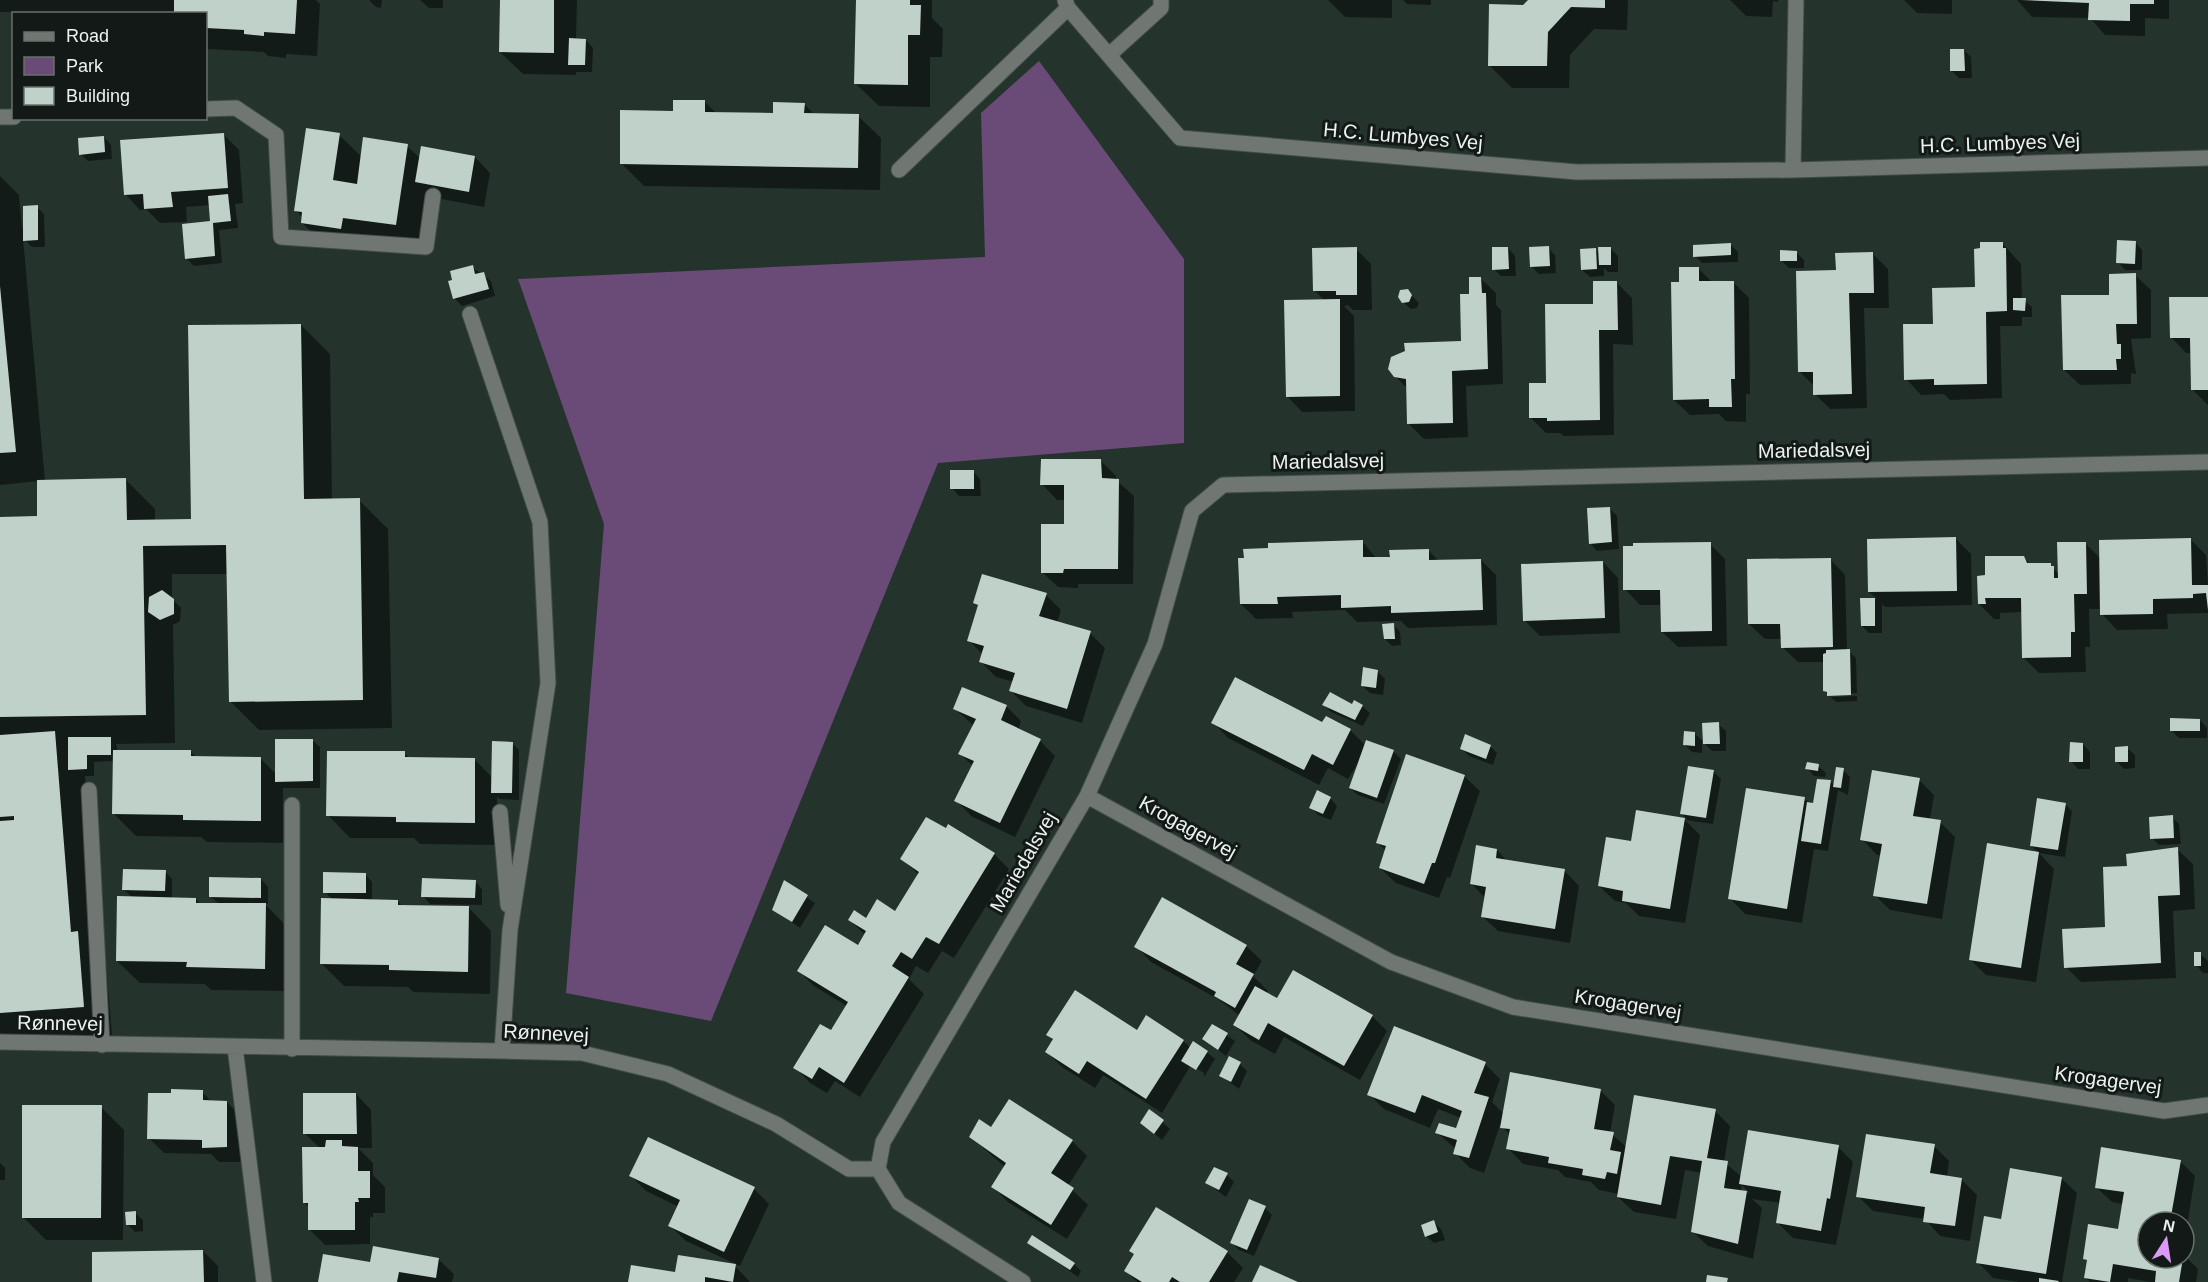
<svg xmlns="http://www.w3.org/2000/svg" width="2208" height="1282" viewBox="0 0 2208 1282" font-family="Helvetica,sans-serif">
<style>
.green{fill:#6a4b78}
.shadow{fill:#0007;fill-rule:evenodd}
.building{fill:#c0d1c9}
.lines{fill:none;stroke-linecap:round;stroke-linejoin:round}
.minor-casing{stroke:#414e48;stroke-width:17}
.minor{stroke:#707773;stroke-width:15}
.labels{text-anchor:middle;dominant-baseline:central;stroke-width:6;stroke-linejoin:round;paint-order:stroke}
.street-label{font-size:20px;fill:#eaf3ee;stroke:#131916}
</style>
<rect width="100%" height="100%" fill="#25332d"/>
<path class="green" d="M1039 61 1184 259V443L938 463 711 1021 566 993 604 524 518 279 985 257 981 113Z"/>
<path class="shadow" d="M0 0H316L320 4 317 56 286 54V58L268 56 264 52 206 49V14L0 12Z
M369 0H382L381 8 376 7Z
M420 0H443V8H429Z
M501 0H577L576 40H586L593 48 592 72H576V75L523 74 500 52Z
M857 0H932V18L943 29 942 57H930V107L879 106 856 84Z
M1328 0H1392V18L1345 17Z
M1403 0H1431V5L1407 4Z
M1530 0H1628L1627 30 1594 29 1570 55 1569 88H1512L1489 65Z
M1730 0H1778V2L1773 1 1772 17 1746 16Z
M1904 0H1952V14L1917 13Z
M2017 0H2169V19L2145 18V36L2105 35 2090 18 2032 17Z
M1964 50 1971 57 1972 78H1959L1951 70Z
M705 102 716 113 775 114 804 104 815 115 858 116 881 138 880 190 644 186 621 163 675 112Z
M224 135 239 150 243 203 235 204 238 228 219 230 222 263 194 266 186 258 212 223 211 205 186 207 187 222 160 223 146 209 140 210 125 194Z
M339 135 362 157 407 146 420 158 475 157 490 173 484 207 431 197 427 192 419 247 365 239 364 251 325 245 302 223 303 218 295 210Z
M104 137 111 145 112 159 88 161 80 154Z
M0 176 19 195 22 228 37 207 44 214 45 247H32L23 238 45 481 125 479 155 509V521H193L301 325 330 354 332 500H359L388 529 392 728 259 730 230 701 228 574H172V599L181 608 180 621 173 625 175 743 116 744 118 751 191 752 197 758 261 759 277 775 312 740 320 747V788H283V843L207 842 201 837 136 836 114 814V761L94 762V776H85L99 954 106 962 112 1035 0 1044V518L39 517 38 481 0 485Z
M2135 242 2142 250V270H2125L2118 262Z
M2002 243 2021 264 2022 299 2032 307V317H2022V326H2000L2002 398 1950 400 1944 394 1921 395 1906 379 1935 325 1976 289 1982 249Z
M1731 245 1738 252V262L1702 263 1695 256Z
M1508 248 1515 256 1516 276H1501L1494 269Z
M1548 248 1555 255 1556 273 1539 274 1531 266Z
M1610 248 1618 256V272H1608L1604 268V276L1590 277 1582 270 1596 250 1600 254Z
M1356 249 1371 264 1372 310H1353L1348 305 1344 306 1354 316 1355 411 1302 412 1287 396 1325 301 1314 290Z
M1796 252 1804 260V268H1789L1782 261Z
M1873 254 1888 269 1889 308H1864L1867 408 1830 409 1815 394V387L1799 371 1838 271Z
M472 267 491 281 495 296 462 306 454 298Z
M1698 268 1713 283 1733 282 1749 298 1750 394H1746V422L1726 421 1719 414 1690 415 1674 400 1681 284Z
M2135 275 2151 290V338L2131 339 2136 374 2131 373V384L2080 385 2064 370 2110 296Z
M1480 278 1496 293V305L1501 310 1503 384 1466 386 1468 437 1424 439 1409 424 1407 388 1395 376 1463 343 1471 295Z
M1616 282 1632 298 1633 345 1613 344 1614 435 1564 436 1560 433H1546L1530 417 1594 305Z
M1407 291 1419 303 1417 308 1411 309 1403 302Z
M2208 298V405L2192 389V353H2186L2171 337Z
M1101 461 1116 476V480L1134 496 1133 584H1078V588L1058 587 1042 572 1065 525V500H1057L1042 484Z
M973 471 980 479 981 496H959L952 488Z
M1609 508 1617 516 1619 549 1597 551 1590 543Z
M1955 538 1971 554 1972 605 1885 607 1882 604V633H1869L1862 626V600L1877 599 1869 592Z
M2191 540 2206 555 2208 586V628V613L2167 614 2168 629 2117 630 2102 614V609H2089L2090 647H2085L2086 672 2039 673 2023 657 2022 612 2000 613V619H1994L1979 604 1987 577 2023 557 2031 565H2050L2059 574 2085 543 2101 559Z
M1362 541 1377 559 1428 550 1439 561 1481 560 1496 575 1497 625 1408 628 1401 621 1357 622 1345 610 1292 612 1293 618 1256 619 1241 604Z
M1710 544 1725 559 1727 646 1678 647 1662 632V605H1640L1625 589Z
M1830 559 1845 575 1847 650 1856 658 1857 693 1830 694V697L1825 691 1824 662H1798L1782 647V639H1765L1749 624Z
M1603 562 1618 578 1620 633 1540 636 1524 620Z
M1046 595 1061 610 1057 623 1090 633 1105 648 1082 723 1026 706 1011 691 1014 682 996 677 981 662 983 655 969 640 979 607 974 603Z
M1393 624 1400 632 1401 645 1392 646 1385 639Z
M1377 671 1385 679 1383 695 1370 693 1362 686Z
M1857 696V701L1836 702 1830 697Z
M1324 705 1362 706 1370 713 1363 726 1331 712Z
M1006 706 1021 721 1018 730 1040 741 1055 756 1015 837 971 816 956 800 973 766 960 754 974 726 955 709Z
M2200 720 2207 728V738H2179L2171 730Z
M1213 722 1323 724 1350 730 1366 746 1393 751 1401 759 1384 804 1358 795 1350 788 1360 760 1348 779 1328 768 1319 785 1228 738Z
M1718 724 1726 731V751H1712L1702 741V753L1692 752 1685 745 1694 733 1705 743Z
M512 743 519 750V800L500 799 497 797V845L420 844 414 838H350L328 815 404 753 410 759 475 760 493 778Z
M2083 744 2090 752V769H2078L2071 761Z
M1490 746 1497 753 1493 765 1469 756 1461 748Z
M2127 748 2135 755V768L2124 769 2117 762Z
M1818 766 1826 773 1825 777 1814 776 1807 768Z
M1843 770 1850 777 1848 795 1838 790 1828 851 1814 849 1802 923 1745 914 1730 898 1804 799 1815 805 1831 782 1835 786Z
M1713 771 1721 779 1713 824 1685 820 1700 835 1685 923 1639 916 1626 903 1615 901 1599 886 1632 843 1637 811 1688 820 1681 813Z
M1464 776 1480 791 1450 878 1447 877 1439 898 1396 883 1380 868 1386 851 1377 842Z
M1919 780 1934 795 1930 820 1940 822 1955 837 1942 919 1890 910 1875 895 1881 855H1877L1862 839Z
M1330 798 1337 806 1331 820 1318 815 1311 807Z
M2065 804 2072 811 2065 857 2039 853 2054 869 2036 982 1986 975 1970 959 2039 853 2031 846Z
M2172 817 2179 824 2181 844 2159 845 2152 838Z
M2177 849 2193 864 2195 909 2173 911 2176 978 2081 982 2066 967 2107 929 2128 868 2151 854 2150 850Z
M1497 850 1507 861 1564 870 1579 886 1570 943 1498 931 1482 916 1485 898 1472 884Z
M994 854 1009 869 954 958 942 951 928 973 916 966 909 979 924 994 860 1097 835 1081 827 1093 810 1083 795 1067 831 1032 847 1006 814 986 799 971 858 948 866 936 850 920H867L896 913 919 875 902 859Z
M165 871 172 879V899H196L200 904H219L210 896 261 879 268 887V904H265L288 928 287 991 211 990 205 984 140 983 117 961 133 898 123 889Z
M365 874 372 882V901H398L403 907 469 908 491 931 490 994 413 992 408 987 344 986 321 963 333 900 325 892Z
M475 881 482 889V905L430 904 423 896Z
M785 882 815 903 800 928 773 909Z
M1136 946H1246L1262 961 1253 976 1268 991 1266 994 1277 1000 1372 1016 1387 1031 1360 1080 1284 1037 1275 1054 1250 1040 1235 1025 1240 1016 1218 999 1151 962Z
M2200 954 2208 961V973H2203L2196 965Z
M1213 1026 1235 1041 1226 1056 1204 1039Z
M1048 1035 1183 1041 1191 1048 1207 1052 1215 1059 1204 1077V1073L1191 1065 1162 1113 1103 1075 1095 1088 1062 1067 1047 1052 1054 1041Z
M1240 1064 1247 1071 1239 1089 1221 1076Z
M1485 1064 1500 1079 1492 1102 1504 1114 1600 1090 1615 1105 1610 1133 1627 1147 1715 1111 1730 1126 1724 1162 1742 1177 1838 1147 1853 1162 1836 1245 1793 1238 1778 1223 1781 1203 1752 1199 1762 1208 1753 1259 1708 1246 1692 1231 1702 1173 1685 1170 1676 1219 1634 1212 1618 1197 1619 1194 1599 1190 1591 1182 1565 1177 1558 1170 1523 1164 1508 1148 1510 1135 1500 1125 1484 1173 1470 1168 1455 1153 1456 1149 1437 1133 1457 1130 1461 1118 1438 1109 1430 1128 1384 1109 1369 1094ZM1742 1185 1750 1193 1740 1192Z
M202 1092 212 1102H227L242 1118V1162H219L211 1154 164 1153 149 1138Z
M356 1094 371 1110 372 1148H358L373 1163V1175L385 1187V1213H373V1217H370V1244L325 1245 310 1230 309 1207 305 1203 320 1148 305 1134Z
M101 1107 124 1130 123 1240H46L23 1217Z
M1150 1111 1170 1129 1162 1140 1142 1123Z
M990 1128 1072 1141 1087 1156 1068 1186 1088 1205 1067 1239 1008 1202 993 1187 1005 1167 971 1137Z
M1934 1146 1949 1161 1947 1177 1962 1180 1977 1195 1970 1241 1940 1236 1925 1219 1873 1211 1858 1196Z
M2180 1161 2195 1176 2184 1245V1222H2148V1258H2184V1255L2198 1269 2196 1282H2150L2128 1278V1282H2090L2086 1278 2088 1262 2084 1258 2119 1230 2123 1204 2112 1202 2096 1187Z
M0 1163 5 1168V1180H0Z
M1227 1175 1234 1182 1226 1197 1207 1183Z
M631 1176 754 1189 769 1204 740 1266 686 1241 670 1226 679 1207 646 1191Z
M2061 1178 2077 1193 2062 1282H2019L1993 1278 1978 1262 2002 1221Z
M1265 1208 1272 1215 1254 1256 1239 1250 1232 1243Z
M1157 1209 1227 1252 1243 1268 1234 1282H1137L1126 1271Z
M135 1213 143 1220V1231L135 1232 127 1224Z
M1434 1222 1441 1229 1445 1240 1434 1243 1426 1236Z
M1029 1242 1074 1264 1081 1271 1078 1277Z
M203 1251 218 1266V1282H94Z
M438 1259 454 1274 452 1282H320L372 1264Z
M735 1266 750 1282H630L677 1274Z"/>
<path class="building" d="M174 0H297L295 34 264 32V36L244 34V30L206 28V14H174Z
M500 0H554V53L499 52Z
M856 0H910V5H921L920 35H908V85L854 84Z
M1528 0H1605V8L1571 7 1548 32 1547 66H1488L1489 4 1523 5Z
M2021 0H2154V4H2130V21L2088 20 2089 3Z
M569 38 586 39 585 65H568Z
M1950 49H1964L1965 71H1950Z
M673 100H705V112L773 113V102L805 103 804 113 859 114 858 168 620 164V110L673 111Z
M306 128 340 133 333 180 357 184 363 137 408 144 396 225 343 218 341 229 301 223 302 212 294 211Z
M224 133 228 188 171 192 173 207 144 209 143 194 124 195 120 140Z
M104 136 105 152 79 155 78 138Z
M421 146 475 156 469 192 415 182Z
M228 194 231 221 213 223 215 256 185 259 182 224 210 221 208 196Z
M38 205V240L23 241V206Z
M2117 240 2136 241 2135 264 2116 263Z
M1980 242H2003V248H2006L2007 311 1986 312 1987 384 1934 385V379L1904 380 1903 324H1933L1932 288 1975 287 1974 249 1980 248Z
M1731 243V255L1693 257V245Z
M1549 246 1550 266 1530 267 1529 247Z
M1357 247V295H1336V291H1313L1312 248Z
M1492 247H1508L1509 269 1492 270Z
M1598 247H1611V265H1599Z
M1596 248 1597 269 1581 270 1580 249Z
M1780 250 1797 251V261H1780Z
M1873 252 1874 293H1849L1852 394 1813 395V372H1798L1796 271 1836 270 1835 253Z
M473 265 475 274 484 272 489 289 453 299 448 281 452 280 450 271Z
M1679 267H1699V281H1734L1735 379H1731L1732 407H1709V399L1673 400 1671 282H1679Z
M2136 273 2137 324H2116L2117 344H2121V359H2116L2117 370H2063L2061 295H2109V274Z
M1469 277H1481L1482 293H1486L1488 369 1452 371 1453 423 1407 424 1406 379 1394 377 1388 369 1391 357 1405 351 1404 343 1461 341 1460 294H1469Z
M1593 281H1617L1618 330H1599L1600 420 1547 421V418H1529V383H1546L1545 304H1593Z
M0 286 16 452 0 453Z
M1408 289 1412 295 1409 302 1402 303 1398 297 1400 290Z
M2169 297H2208V390H2191L2190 338H2170Z
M2013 298H2026L2025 311 2013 310Z
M1340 299V396L1286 397 1284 300Z
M301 324 304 499 360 498 363 700 229 702 226 545 143 546 146 715 0 717V517L37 516V480L126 478 127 520 191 519 188 325Z
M1041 459H1101L1102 478 1119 479 1118 569H1064L1063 573H1041V524H1064V485H1040Z
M950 470H974V489H950Z
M1610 507 1612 542 1589 544 1587 508Z
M1956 537 1957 591 1868 592 1867 539Z
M2191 538 2192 585H2208V610L2206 593 2193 594V598L2153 599V614L2100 615 2099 540Z
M1363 540V557H1390L1389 550 1429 549V560L1481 559 1483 610 1391 613V606L1341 608V595L1277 597 1278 604H1240L1238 558H1244L1243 549 1268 548V543Z
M1711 542 1712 631 1661 632 1660 590H1623V546H1633V543Z
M2057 542H2086L2087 594H2074L2075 632H2071V657L2022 658 2021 598H1985L1986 604H1978L1977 576 1985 575V556H2024L2027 563H2051V566H2054V578H2058Z
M1831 558 1833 647 1781 648 1780 624H1748L1747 559Z
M1603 561 1605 618 1523 621 1521 564Z
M982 574 1047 593 1039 616 1091 631 1067 709 1009 691 1015 673 979 662 984 646 967 641 978 605 973 603Z
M162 590 174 599V614L160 620 148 612 149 597Z
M1860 598H1875V626H1861Z
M1394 623 1395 639H1384L1382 624Z
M1850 649 1851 695 1827 696V692L1823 691V654L1826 653V650Z
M1363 667 1378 670 1376 688 1361 686Z
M1235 677 1322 722 1326 716 1351 729 1333 765 1312 754 1304 770 1211 723Z
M962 687 1007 705 1001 720 1041 739 1000 823 954 801 974 761 958 754 976 719 953 709Z
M1330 692 1352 704 1354 700 1363 705 1355 720 1322 705Z
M2170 718 2200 719V731H2170Z
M1719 722 1720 744H1703L1702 723Z
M55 731 71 932 78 931 84 1007 0 1013V821L14 820V816L0 817V735Z
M1684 731 1695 732V746L1683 745Z
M1465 734 1491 745 1486 759 1460 749Z
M68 737H111V755H87V769L68 770Z
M275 739H313V781L275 782Z
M1366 740 1394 750 1377 798 1349 788Z
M492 741 513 742 512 793H491Z
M2070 742 2083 743V762H2069Z
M2128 746V762H2115V747Z
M113 750H191V756L261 757V821L183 820V815L112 814Z
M327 751H405V757L475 758V823L396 822V817L326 816Z
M1406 754 1465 775 1435 863H1432L1424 884 1379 868 1386 846 1376 843Z
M1807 762 1819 764 1818 771 1805 769Z
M1688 766 1714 770 1706 818 1680 814Z
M1836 767 1844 768 1841 788 1833 787Z
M1872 770 1920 778 1913 816 1941 820 1927 904 1873 896 1882 844 1860 840Z
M1817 779 1831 780 1821 844 1801 841 1807 802 1813 803Z
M1746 788 1805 797 1787 909 1728 899Z
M1317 790 1331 797 1323 814 1309 808Z
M2037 798 2066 803 2058 850 2030 846Z
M1636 810 1685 818 1670 909 1622 901 1623 891 1598 886 1606 837 1631 841Z
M2173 815 2174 838 2150 839 2149 817Z
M926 817 946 828 948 824 995 853 939 944 926 937 912 959 901 952 892 966 909 977 844 1083 819 1067 812 1079 793 1068 820 1024 831 1030 848 1002 797 971 825 925 858 945 866 931 848 920 854 910 866 918 877 899 895 911 919 872 900 859Z
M1987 843 2039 852 2021 968 1969 960Z
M1476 845 1497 849 1496 858 1565 869 1555 929 1481 917 1486 887 1470 884Z
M2178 847 2180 895 2158 896 2161 963 2064 968 2062 929 2105 927 2103 867 2127 866 2126 854Z
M123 869 166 870 165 891 122 890Z
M323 872 366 873V893H323Z
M209 877 261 878V898L209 897Z
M422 878 476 880 475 898 421 897Z
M784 880 808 895 792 922 772 910Z
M117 896 196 898V903H266L265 969 186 967 187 962 116 961Z
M1162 897 1247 945 1236 964 1254 974 1235 1008 1214 996 1216 992 1134 947Z
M321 898 398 900V905L469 906 468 972 389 970V965L320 964Z
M2194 952H2201V966H2194Z
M1293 970 1373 1015 1344 1066 1268 1023 1259 1040 1233 1025 1255 986 1277 998Z
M1075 990 1137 1030 1146 1015 1184 1040 1146 1099 1087 1061 1079 1074 1045 1052 1053 1039 1046 1035Z
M1212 1024 1228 1033 1218 1050 1202 1039Z
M1394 1026 1486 1062 1474 1093 1489 1097 1469 1158 1453 1154 1457 1140 1435 1133 1439 1123 1456 1128 1462 1111 1422 1095 1415 1113 1367 1095Z
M1193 1041 1208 1051 1196 1070 1181 1061Z
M1229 1056 1241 1062 1231 1082 1219 1076Z
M1510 1072 1601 1089 1594 1129 1614 1132 1610 1150 1621 1152 1617 1174 1607 1172 1605 1179 1582 1175 1583 1169 1548 1163 1549 1157 1506 1149 1510 1129 1500 1128Z
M171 1089 203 1090V1100L227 1101V1147L202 1148V1140L147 1139 148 1093H171Z
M303 1093H356L357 1134H303Z
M1634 1095 1716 1109 1707 1158 1728 1161 1724 1188 1747 1191 1738 1244 1691 1232 1702 1161 1670 1156 1661 1205 1617 1197Z
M1009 1099 1073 1140 1051 1173 1074 1188 1051 1225 991 1187 1006 1163 969 1137 979 1119 991 1127Z
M22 1105H102L101 1218H22Z
M1149 1109 1164 1120 1154 1134 1140 1123Z
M1748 1130 1839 1145 1830 1199 1827 1198 1821 1231 1776 1223 1781 1191 1739 1184Z
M1866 1134 1935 1144 1930 1173 1962 1178 1955 1226 1923 1222 1925 1207 1856 1197Z
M648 1137 755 1187 724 1252 668 1226 680 1200 629 1176Z
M326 1140H342V1146L358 1147V1171H370V1198H358L359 1202H355V1230H308V1203H303L302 1147H325Z
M2101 1147 2181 1160 2170 1222H2148V1258H2183L2179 1282H2155L2156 1271 2113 1264 2110 1282 2084 1278 2087 1260 2083 1259 2088 1224 2118 1229 2124 1192 2095 1188Z
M1214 1167 1228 1173 1219 1190 1205 1183Z
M2010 1168 2062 1177 2046 1274 1976 1263 1984 1216 2001 1219Z
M1249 1199 1266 1206 1247 1250 1230 1243Z
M1156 1207 1228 1251 1209 1282H1180L1172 1277 1169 1282H1142L1124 1271 1134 1254 1129 1251Z
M136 1211V1225H126L125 1212Z
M1434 1220 1438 1232 1425 1237 1421 1225Z
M1032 1235 1075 1263 1070 1270 1027 1243Z
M373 1246 439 1258 436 1278 399 1272 397 1282H318L323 1254 370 1262Z
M203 1250 204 1282H92V1252Z
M678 1255 736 1264 733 1282 705 1277V1282H628L631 1265 675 1272Z
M1260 1265 1298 1282H1252Z
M1707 1275 1728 1278 1727 1282H1706Z
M2039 1278 2059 1281 2058 1282H2039Z"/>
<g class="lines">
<g class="minor-casing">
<path id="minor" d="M1065 0 1068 8 1180 138 1577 172 1793 170 2208 158
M1109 55 1161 8V0
M206 109 236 108 276 135 281 237 426 247 433 196
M0 117H14
M899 170 1068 8
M1793 170 1796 0
M470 314 540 522 548 683 510 930 502 1051
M89 790 102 1045
M1087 796 1391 962 1513 1007 2164 1111 2208 1105
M500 812 508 905
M0 1042 502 1051 582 1053 668 1074 776 1124 849 1169H878L899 1203 1023 1282
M235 1047 264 1282
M292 1049V805
M878 1169 883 1142 1087 796 1155 644 1192 511 1223 485 2208 462"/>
</g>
<use href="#minor" class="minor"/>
</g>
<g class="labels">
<g class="street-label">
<text transform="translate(1403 136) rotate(5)">H.C. Lumbyes Vej</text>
<text transform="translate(2000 143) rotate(-2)">H.C. Lumbyes Vej</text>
<text transform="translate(1814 450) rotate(-1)">Mariedalsvej</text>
<text transform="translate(1328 461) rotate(-1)">Mariedalsvej</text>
<text transform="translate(1188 827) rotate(29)">Krogagervej</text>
<text transform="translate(1023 862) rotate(-60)">Mariedalsvej</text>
<text transform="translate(1628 1004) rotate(9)">Krogagervej</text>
<text transform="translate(60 1023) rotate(1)">Rønnevej</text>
<text transform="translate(546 1033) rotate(3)">Rønnevej</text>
<text transform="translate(2108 1080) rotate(8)">Krogagervej</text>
</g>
</g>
<rect x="12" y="12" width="195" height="108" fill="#131916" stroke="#69706c" stroke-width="1.5"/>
<rect x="24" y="32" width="30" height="9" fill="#707773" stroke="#69706c" stroke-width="1.5"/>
<text x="66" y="42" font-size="18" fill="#eaf3ee">Road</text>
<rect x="24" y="57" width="30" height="18" fill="#6a4b78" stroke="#69706c" stroke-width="1.5"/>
<text x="66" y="72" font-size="18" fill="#eaf3ee">Park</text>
<rect x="24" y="87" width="30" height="18" fill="#c0d1c9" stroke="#69706c" stroke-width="1.5"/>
<text x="66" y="102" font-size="18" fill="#eaf3ee">Building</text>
<g transform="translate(2166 1240) rotate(12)"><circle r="28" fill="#131916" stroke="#69706c" stroke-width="1.5"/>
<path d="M0-4.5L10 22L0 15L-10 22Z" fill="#da9af6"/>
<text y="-9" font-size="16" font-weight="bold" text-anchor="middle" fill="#eaf3ee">N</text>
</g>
</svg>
